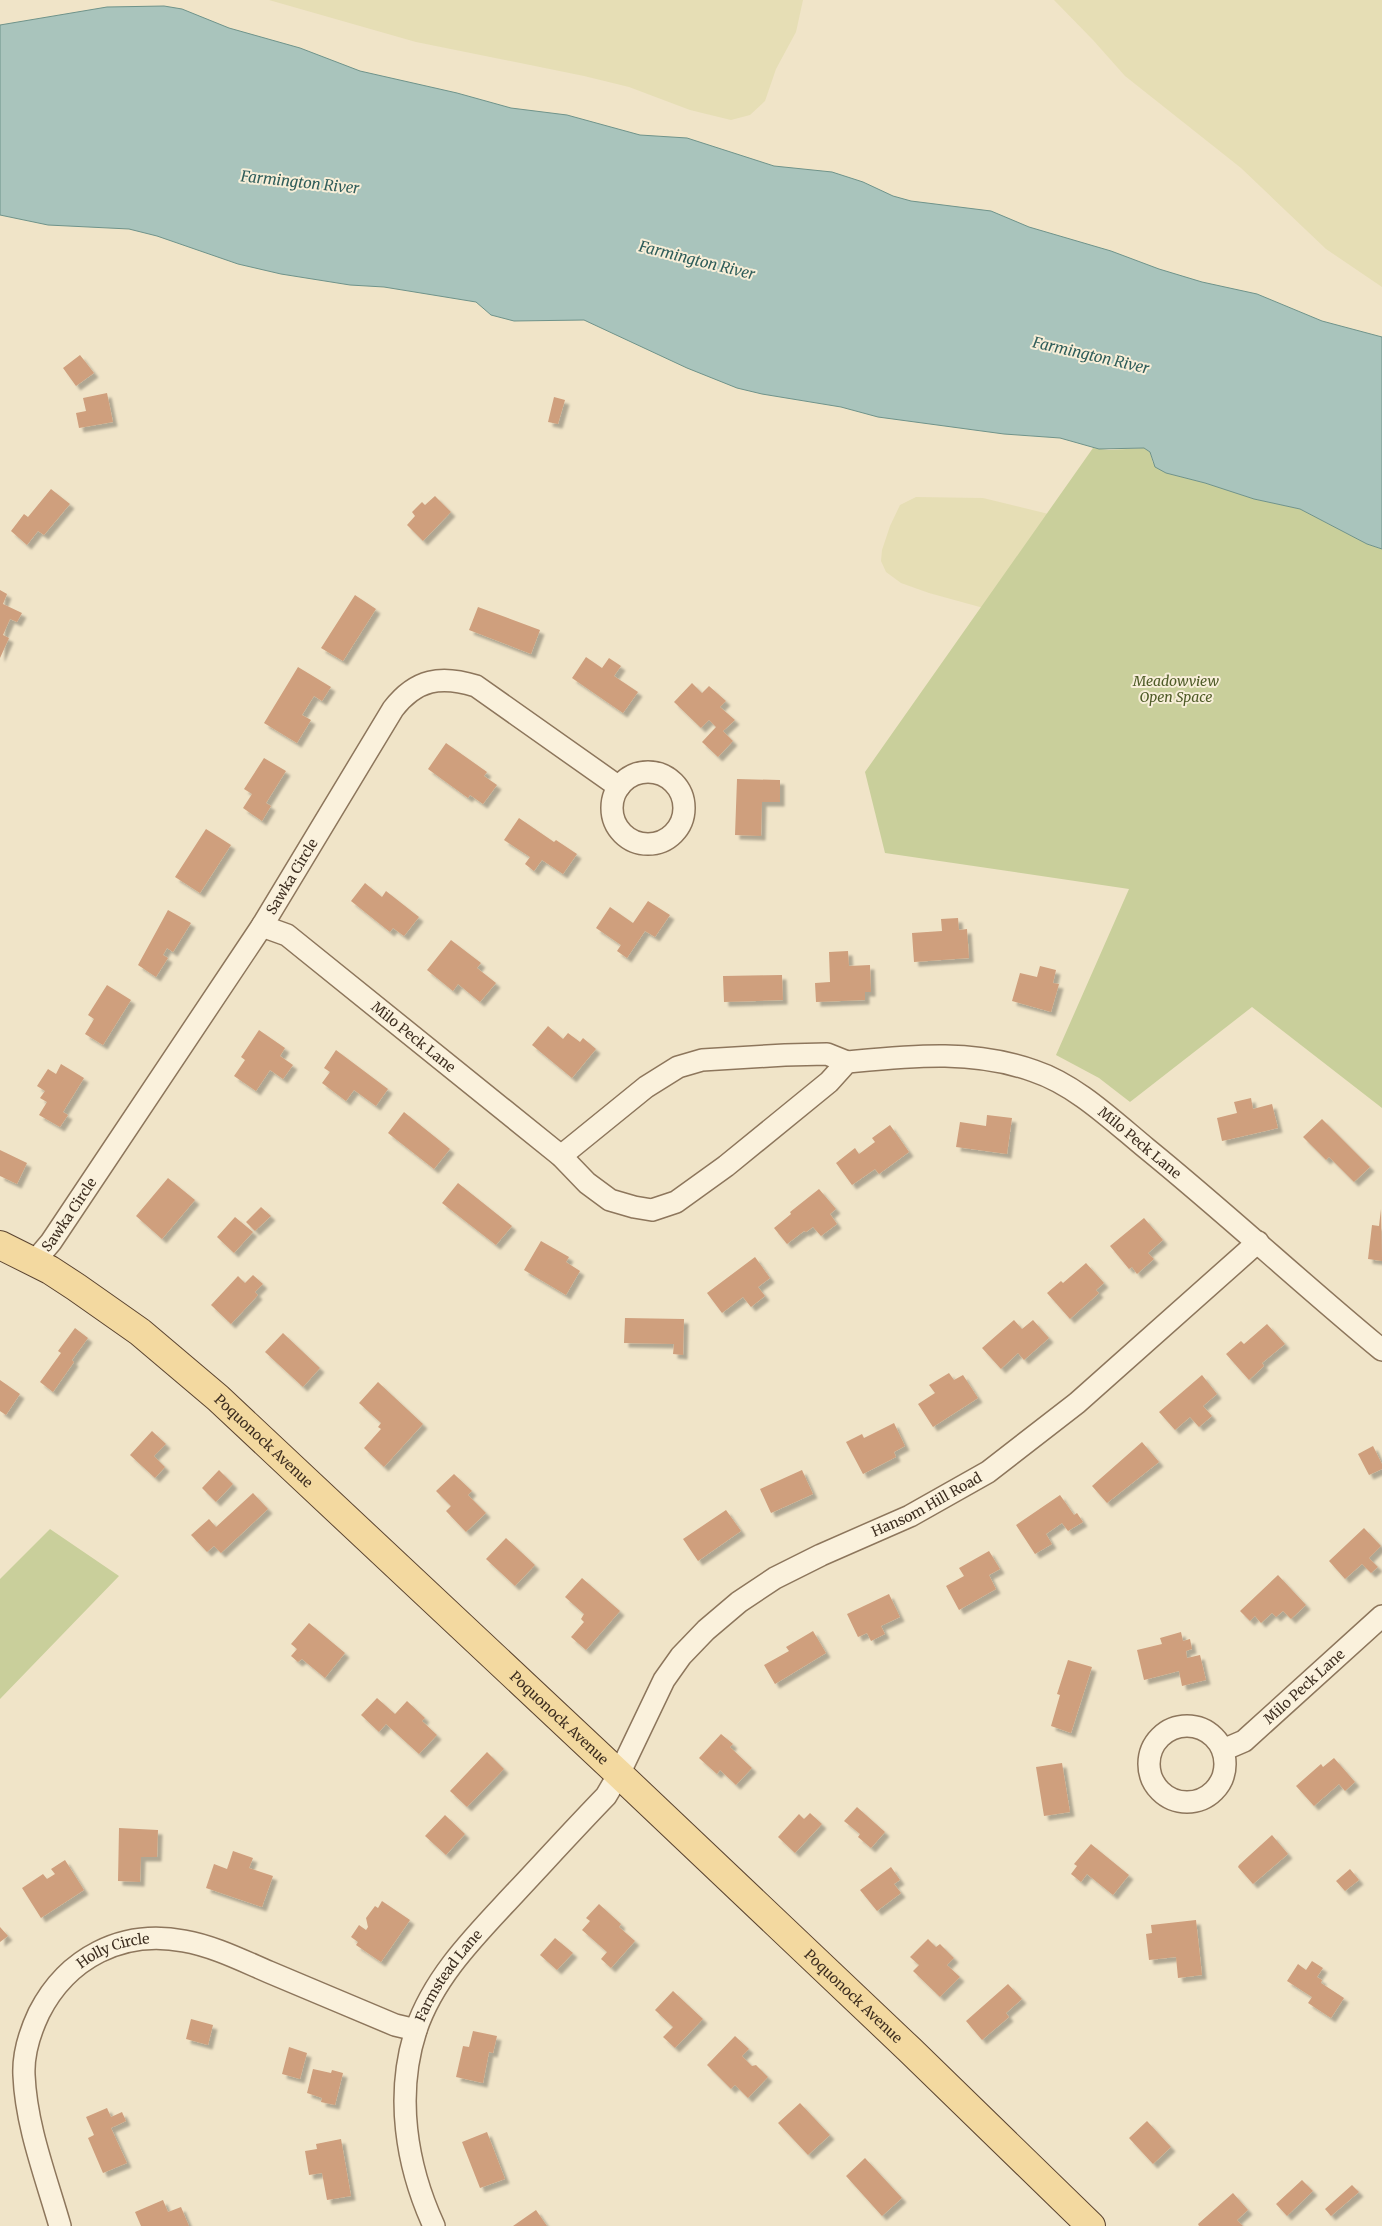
<svg xmlns="http://www.w3.org/2000/svg" width="1382" height="2226" viewBox="0 0 1382 2226" font-family="Merriweather,serif">
<style>
.farmland{fill:#e6deb5}
.green{fill:#c9cf9b}
.water{fill:#a9c4bc;stroke:#6f938a}
.building{fill:#cf9f7d;filter:url(#shadow)}
.lines{fill:none;stroke-linecap:round;stroke-linejoin:round}
.minor-casing{stroke:#8d765c;stroke-width:24}
.primary-casing{stroke:#5b4430;stroke-width:30}
.minor{stroke:#faf1dc;stroke-width:21}
.primary{stroke:#f3d9a0;stroke-width:28}
.labels{text-anchor:middle;dominant-baseline:central;stroke-width:4;stroke-linejoin:round;paint-order:stroke}
.park-label{font-size:14px;font-style:italic;fill:#4d5a26;stroke:#f7eed8}
.street-label{font-size:14px;fill:#3d2e20;stroke:#f7eed8}
.water-label{font-size:15px;font-style:italic;fill:#2f5d5a;stroke:#f7eed8}
</style>
<defs>
<filter id="shadow"><feDropShadow dx="4.5" dy="4.5" stdDeviation="1" flood-color="#0004"/></filter>
</defs>
<rect width="100%" height="100%" fill="#f0e4c8"/>
<path class="farmland" d="M269 0H803L796 32 776 69 765 101 750 115 731 120 690 110 629 87 584 76 416 42Z
M1054 0H1382V287L1326 249 1241 168 1125 76 1093 40Z
M916 497 983 498 1061 517 1031 621 929 593 901 583 886 572 881 561 882 550 890 526 900 505Z"/>
<path class="green" d="M1093 448 1109 450 1144 448 1150 452 1153 463 1166 473 1205 483 1254 499 1300 509 1367 544 1382 549V1108L1252 1007 1130 1102 1099 1078 1056 1055 1129 889 885 853 865 772Z
M50 1529 119 1576 0 1699V1579Z"/>
<path class="water" d="M164 6 182 9 229 28 300 48 360 71 457 93 511 108 567 115 640 135 687 138 774 166 832 172 863 182 893 196 911 201 991 211 1029 227 1111 251 1159 269 1202 282 1257 294 1322 321 1382 337V549L1367 544 1300 509 1254 499 1205 483 1166 473 1155 467 1150 452 1144 448 1099 449 1060 438 1004 434 878 417 841 407 762 394 737 388 687 368 584 320 514 321 491 315 476 302 384 287 350 285 281 274 238 264 157 236 129 229 48 225 0 215V25L107 7Z"/>
<path class="building" d="M80 355 94 373 76 386 63 368Z
M107 393 113 422 79 428 76 413 86 411 83 398Z
M554 397 565 400 558 424 548 422Z
M51 489 70 504 44 535 38 531 27 545 11 531 24 514 28 517Z
M435 496 451 512 423 541 407 525 415 516 412 512 422 502 425 505Z
M0 590 7 594 3 604 22 613 17 622 10 619 3 635 9 638 0 658Z
M355 595 376 609 343 661 321 648Z
M478 607 540 630 531 654 469 630Z
M586 657 602 668 609 658 621 666 614 676 638 692 623 713 572 678Z
M298 667 331 687 322 701 314 696 302 715 311 720 297 743 264 723Z
M692 683 702 693 709 686 726 701 720 707 735 720 723 731 733 741 718 757 702 742 716 727 709 720 701 728 674 702Z
M446 743 487 772 484 776 497 785 483 804 470 795 468 798 428 769Z
M264 758 286 771 266 803 271 806 262 821 243 808 252 794 244 789Z
M737 779 780 780V802H762L761 836 735 835Z
M519 818 554 842 556 840 577 854 563 874 542 860 534 871 525 864 530 857 504 840Z
M206 829 231 845 200 893 175 877Z
M365 883 382 897 386 891 419 917 404 936 393 928 390 932 351 901Z
M648 901 670 915 655 937 645 931 627 958 617 951 621 945 596 928 610 907 633 923Z
M168 910 191 923 173 952 167 948 163 955 168 958 156 977 138 965Z
M958 918 959 930 967 929 969 958 914 962 912 933 942 931 941 919Z
M451 940 481 963 477 968 496 983 480 1002 458 984 453 991 427 970Z
M848 951 849 966 870 965 871 992H865V1000L816 1002 815 983 830 982 829 952Z
M1040 966 1056 970 1053 983 1059 984 1051 1012 1012 1001 1020 973 1037 977Z
M782 975 783 1000 724 1002 723 976Z
M107 985 131 1000 103 1045 85 1034 94 1019 88 1015Z
M548 1026 563 1039 568 1033 580 1042 583 1038 596 1049 572 1078 532 1045Z
M259 1030 285 1048 280 1056 293 1065 283 1079 270 1070 256 1091 234 1076 245 1060 241 1057Z
M336 1050 388 1089 376 1106 354 1090 346 1101 322 1083 330 1072 324 1068Z
M61 1064 84 1078 63 1112 68 1115 60 1127 39 1115 47 1102 40 1098 45 1091 37 1086 48 1069 56 1074Z
M1251 1098 1253 1109 1272 1104 1278 1128 1222 1141 1217 1118 1237 1113 1234 1102Z
M404 1112 450 1149 434 1169 388 1133Z
M987 1115 1012 1118 1007 1154 956 1147 960 1122 986 1126Z
M1322 1119 1370 1167 1354 1182 1329 1157 1326 1160 1303 1137Z
M890 1125 909 1152 879 1174 875 1169 852 1185 836 1163 855 1148 859 1154 875 1142 872 1138Z
M0 1150 27 1163 17 1184 0 1176Z
M168 1178 195 1200 162 1239 136 1216Z
M458 1183 512 1226 496 1245 442 1203Z
M819 1189 836 1209 830 1214 837 1224 821 1236 813 1227 806 1232 804 1231 787 1244 774 1228 791 1214 790 1212Z
M261 1207 271 1216 255 1231 246 1222Z
M1381 1209 1382 1261 1368 1259 1372 1225 1379 1226Z
M235 1217 253 1232 234 1253 217 1237Z
M1144 1218 1163 1240 1148 1253 1154 1259 1137 1274 1132 1267 1129 1269 1110 1246Z
M541 1241 569 1257 566 1262 580 1271 566 1295 524 1270Z
M755 1257 770 1278 758 1287 765 1296 751 1307 743 1297 722 1313 707 1293Z
M1086 1263 1104 1283 1096 1290 1099 1293 1070 1319 1047 1293 1061 1281 1063 1283Z
M253 1275 263 1284 255 1292 258 1295 231 1324 211 1305 238 1276 245 1283Z
M625 1318 684 1319 683 1355 673 1354 674 1344 624 1343Z
M1014 1320 1022 1329 1033 1320 1049 1338 1024 1360 1018 1353 1001 1369 982 1348Z
M1267 1324 1285 1344 1262 1363 1264 1366 1249 1380 1226 1354 1241 1341 1244 1344Z
M75 1328 88 1338 72 1360 74 1362 53 1392 40 1382 61 1353 58 1351Z
M283 1333 320 1368 303 1387 265 1352Z
M949 1373 954 1380 963 1375 978 1398 933 1427 918 1404 935 1393 929 1385Z
M1202 1375 1217 1394 1203 1406 1212 1416 1199 1427 1190 1417 1175 1430 1159 1412Z
M0 1380 20 1394 6 1415 0 1411Z
M378 1382 423 1424 384 1467 364 1448 381 1429 378 1427 381 1423 359 1403Z
M894 1423 905 1446 894 1452 896 1457 863 1474 846 1442 862 1434 864 1438Z
M152 1431 166 1444 154 1456 165 1467 155 1478 130 1455Z
M1142 1442 1159 1462 1107 1503 1092 1486Z
M1373 1446 1382 1464V1469L1369 1475 1358 1454Z
M219 1470 233 1484 216 1502 202 1488Z
M802 1470 813 1494 771 1513 760 1489Z
M454 1474 472 1491 468 1495 486 1513 466 1532 446 1511 451 1506 436 1491Z
M253 1493 268 1509 221 1553 214 1546 207 1552 191 1535 209 1519 216 1527Z
M1060 1495 1074 1515 1077 1513 1083 1522 1068 1531 1062 1523 1046 1534 1052 1544 1035 1554 1016 1525Z
M726 1510 741 1531 698 1561 683 1539Z
M1364 1528 1381 1546 1369 1558 1378 1567 1371 1573 1362 1564 1345 1579 1329 1561Z
M506 1538 535 1565 515 1586 486 1559Z
M989 1551 1000 1569 989 1575 996 1589 959 1610 946 1586 964 1576 959 1568Z
M1278 1575 1306 1605 1291 1619 1283 1611 1276 1617 1272 1613 1261 1623 1255 1616 1250 1621 1240 1611Z
M582 1578 620 1611 586 1650 571 1637 584 1622 581 1619 584 1614 565 1597Z
M889 1594 900 1617 881 1626 885 1634 871 1641 867 1633 858 1637 847 1614Z
M309 1623 345 1653 325 1678 302 1659 298 1662 291 1656 297 1649 291 1644Z
M813 1631 826 1653 775 1684 764 1665 789 1651 786 1647Z
M1181 1632 1183 1641 1190 1639 1192 1649 1186 1651 1187 1658 1200 1655 1206 1680 1182 1686 1179 1671 1144 1680 1137 1650 1162 1644 1160 1638Z
M1068 1660 1092 1667 1071 1733 1051 1726 1060 1695 1057 1694Z
M377 1698 395 1714 407 1701 425 1718 422 1721 437 1735 419 1754 386 1724 379 1732 361 1715Z
M721 1734 733 1744 730 1747 752 1768 736 1785 720 1770 717 1774 699 1758Z
M487 1752 504 1769 467 1807 450 1791Z
M1334 1758 1355 1782 1345 1791 1339 1784 1314 1806 1296 1786 1321 1764 1323 1767Z
M1062 1763 1070 1812 1044 1816 1036 1767Z
M857 1807 885 1832 871 1848 858 1837 860 1834 844 1821Z
M810 1813 822 1824 795 1853 778 1837 799 1814 804 1819Z
M445 1815 465 1834 446 1855 425 1836Z
M119 1828 158 1830 157 1857H141L140 1882 118 1881Z
M1272 1835 1288 1854 1253 1884 1238 1867 1239 1865Z
M1091 1844 1129 1875 1113 1895 1087 1874 1081 1882 1071 1874 1077 1866 1074 1864Z
M233 1851 253 1858 249 1868 273 1876 262 1907 206 1888 214 1864 227 1869Z
M65 1860 84 1890 41 1918 22 1888 43 1874 47 1879 55 1874 51 1869Z
M891 1867 900 1880 894 1884 901 1893 877 1911 860 1890Z
M1350 1869 1359 1880 1345 1891 1336 1881Z
M382 1901 410 1920 381 1962 356 1945 358 1942 351 1937 359 1925 366 1930 368 1927 366 1918 375 1906 378 1908Z
M599 1904 621 1924 619 1927 635 1941 611 1968 601 1959 607 1952 582 1930 590 1921 586 1918Z
M1196 1920 1202 1975 1178 1978 1176 1957 1149 1960 1146 1934 1152 1933 1151 1925Z
M0 1927 8 1936 0 1942Z
M555 1938 573 1953 557 1970 540 1955Z
M928 1939 936 1947 940 1944 954 1958 947 1965 960 1977 940 1997 913 1971 919 1965 910 1957Z
M1312 1961 1323 1968 1317 1977 1322 1980 1321 1983 1344 1998 1331 2018 1308 2003 1312 1997 1287 1981 1298 1964 1306 1970Z
M1008 1984 1022 1999 1006 2013 1009 2017 982 2040 966 2021Z
M673 1991 703 2019 675 2048 663 2037 673 2027 655 2010Z
M191 2019 213 2025 208 2045 186 2039Z
M473 2031 497 2036 493 2053 489 2052 483 2083 456 2077 463 2046 469 2047Z
M735 2036 749 2049 742 2056 752 2066 756 2065 768 2077 748 2098 735 2085 731 2089 707 2065Z
M289 2047 307 2053 300 2079 282 2074Z
M313 2069 331 2073 332 2070 343 2073 335 2105 321 2102 322 2098 307 2093Z
M800 2103 830 2135 808 2155 778 2123Z
M107 2108 111 2117 122 2112 126 2121 111 2128 127 2163 103 2173 88 2138 94 2135 86 2117Z
M1147 2121 1171 2147 1153 2164 1129 2138Z
M487 2132 505 2179 480 2188 462 2142Z
M341 2139 351 2196 327 2200 322 2173 309 2175 305 2151 317 2149 316 2144Z
M865 2158 902 2198 882 2216 846 2176Z
M1302 2180 1313 2191 1287 2216 1276 2204Z
M1352 2185 1359 2192 1331 2216 1325 2209Z
M1233 2193 1248 2210 1237 2220 1243 2226H1199L1198 2224Z
M163 2200 168 2212 181 2207 189 2226H141L135 2212Z
M536 2210 547 2226H513Z"/>
<g class="lines">
<g class="minor-casing">
<g id="minor">
<circle cx="648" cy="808" r="36"/>
<path id="s1" d="M262 926 287 935 561 1156 587 1183 610 1200 634 1207 652 1210 676 1202 726 1166 829 1082 847 1062C911 1056 972 1049 1034 1071 1076 1085 1112 1120 1146 1148 1226 1213 1302 1284 1382 1350"/>
<path d="M561 1156 646 1087 678 1067 702 1060 785 1055 827 1054 847 1062"/>
<path id="s2" d="M34 1262 51 1242 262 926 393 709C416 679 441 675 476 686L619 787"/>
<circle cx="1187" cy="1764" r="38"/>
<path id="s3" d="M1223 1750 1244 1741 1382 1616"/>
<path id="s4" d="M60 2226C46 2177 26 2126 24 2075 23 2054 30 2032 39 2013 67 1958 122 1929 184 1941 213 1946 241 1960 269 1972 311 1990 353 2007 395 2025L416 2030"/>
<path id="s5" d="M434 2226C406 2165 395 2095 416 2030 434 1976 477 1934 515 1893 545 1861 575 1828 606 1796L619 1774 664 1680 681 1656 706 1630 739 1602 775 1578 821 1555 910 1516 988 1472 1077 1403 1258 1242"/>
</g>
</g>
<g class="primary-casing">
<g id="primary">
<path id="s6" d="M0 1245 50 1270 76 1287 140 1332 218 1398 619 1774 910 2050 1091 2226"/>
</g>
</g>
<use href="#minor" class="minor"/>
<use href="#primary" class="primary"/>
</g>
<g class="labels">
<g class="park-label">
<text x="1176" y="681">Meadowview<tspan x="1176" dy="16">Open Space</tspan></text>
</g>
<g class="street-label">
<text stroke="none"><textPath href="#s2" startOffset="464">Sawka Circle</textPath></text>
<text stroke="none"><textPath href="#s1" startOffset="189">Milo Peck Lane</textPath></text>
<text stroke="none"><textPath href="#s1" startOffset="1052">Milo Peck Lane</textPath></text>
<text stroke="none"><textPath href="#s2" startOffset="59">Sawka Circle</textPath></text>
<text stroke="none"><textPath href="#s6" startOffset="330">Poquonock Avenue</textPath></text>
<text stroke="none"><textPath href="#s5" startOffset="955">Hansom Hill Road</textPath></text>
<text stroke="none"><textPath href="#s3" startOffset="104">Milo Peck Lane</textPath></text>
<text stroke="none"><textPath href="#s6" startOffset="735">Poquonock Avenue</textPath></text>
<text stroke="none"><textPath href="#s4" startOffset="321">Holly Circle</textPath></text>
<text stroke="none"><textPath href="#s5" startOffset="265">Farmstead Lane</textPath></text>
<text stroke="none"><textPath href="#s6" startOffset="1140">Poquonock Avenue</textPath></text>
</g>
<g class="water-label">
<text transform="translate(300 182) rotate(6)">Farmington River</text>
<text transform="translate(697 260) rotate(14)">Farmington River</text>
<text transform="translate(1091 355) rotate(13)">Farmington River</text>
</g>
</g>
</svg>
